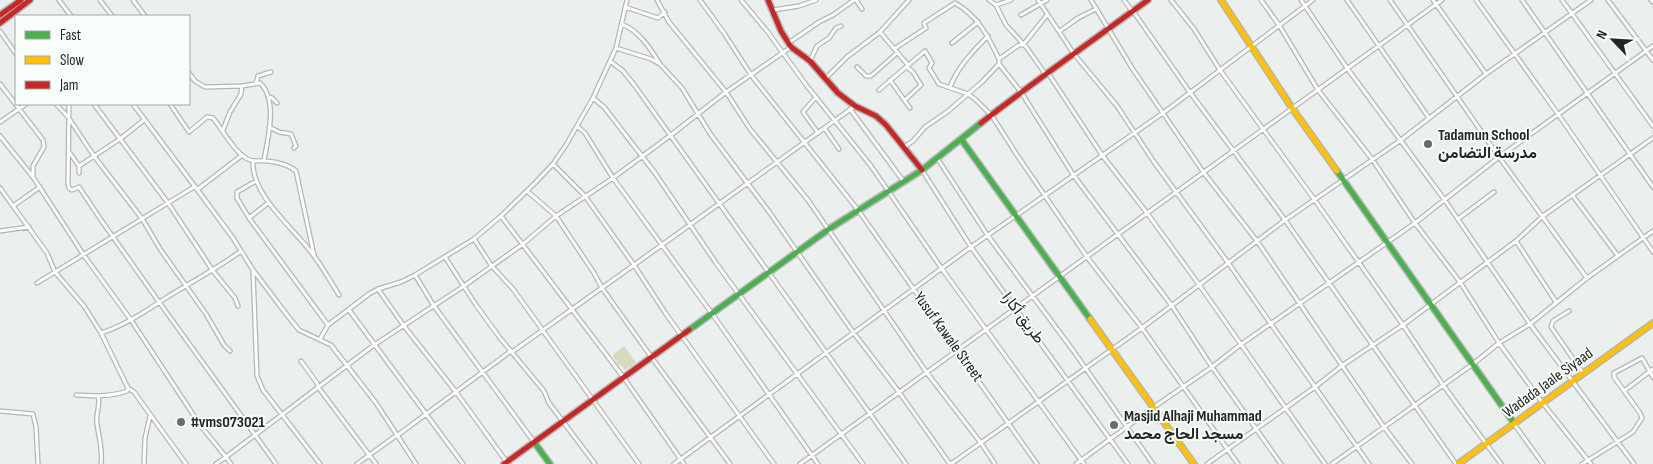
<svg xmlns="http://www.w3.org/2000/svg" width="1653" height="464" viewBox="0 0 1653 464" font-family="'Sofia Sans Condensed',Vazirmatn,sans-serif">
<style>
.green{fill:#d7dabc}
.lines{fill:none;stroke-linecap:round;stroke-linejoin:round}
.street-casing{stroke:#b4b6b5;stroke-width:5.5}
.fast-casing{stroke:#b4b6b5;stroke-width:8}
.slow-casing{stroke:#b4b6b5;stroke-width:8}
.jam-casing{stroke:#b4b6b5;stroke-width:8}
.street{stroke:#fcfdfc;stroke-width:3}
.fast{stroke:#4caf50;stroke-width:5}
.slow{stroke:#ffc107;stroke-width:5}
.jam{stroke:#c62828;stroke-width:5}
.poi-dot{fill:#6a6c6b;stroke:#f7fefa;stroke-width:2}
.labels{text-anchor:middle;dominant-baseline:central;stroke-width:4;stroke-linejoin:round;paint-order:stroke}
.poi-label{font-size:16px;font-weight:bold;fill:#242625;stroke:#f7fefa;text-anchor:start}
.street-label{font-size:16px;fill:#242625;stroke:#f7fefa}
</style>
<rect width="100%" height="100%" fill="#ebefed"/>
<path class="green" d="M624 346 636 363 625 370 621 365 619 366 616 362 618 360H615L613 356 614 354Z"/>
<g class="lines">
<g class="street-casing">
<path id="street" d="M59 0 71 16
M100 0 112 16
M133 0 145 16
M657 0 669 22 726 92 750 129 808 200 927 373 981 443 995 464
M700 0 724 33 751 75 858 210 1037 464
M741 0 767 31 807 86 871 166 942 269 1084 464
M856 0 862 9
M989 0 996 5 1006 25 1027 48 1046 75
M1038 0 1074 54 1117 106 1154 162 1229 264 1369 464
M1091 0 1132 68 1204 173 1257 241 1384 427 1412 464
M1124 0 1132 11
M1171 0 1194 29 1220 70 1314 199 1403 325 1443 385 1501 464
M1261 0 1279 25 1318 90 1372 159 1415 223 1460 282 1499 343 1542 402 1591 464
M1301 0 1347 68 1444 199 1530 324 1634 464
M1347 0 1429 118
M1390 0 1499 157 1587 278
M1433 0 1486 74
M1476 0 1558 114 1653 252
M1522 0 1653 187
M1562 0 1653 126
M1608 0 1653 60
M1651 0 1653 2
M996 5 1011 0
M625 7 658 18 665 12
M773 10 799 6 816 0
M1133 11 1189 91 1285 220 1456 464
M1021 15 1047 0
M622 24C639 31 650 48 660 64
M0 31 16 54
M1060 31 1078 18 1096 9
M880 32 908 65
M790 42 819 22 833 15 854 0
M952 43 978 22
M616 48 651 59 660 64 682 88 711 135 770 213 853 332 899 392 950 464
M894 49 926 28 924 23 955 3C978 16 988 36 999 59
M610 61 623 71 635 86 906 464
M810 61 817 46 829 38 836 28 841 26
M999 64 1021 92 1074 176 1172 306 1212 367 1281 464
M857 67 866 76H871L897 53
M189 73 195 81 205 87 242 86
M1048 73 1102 155 1147 213 1200 286 1325 464
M826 78 847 57 880 32 909 0
M890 80 910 108
M256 83 258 76 271 72
M0 84 43 140 44 147 33 166V176
M950 87C957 68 973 51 988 36
M879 90 925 51 932 63 929 68 939 84 968 94 975 99 992 116 1017 155 1087 257 1142 328 1238 464
M268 97 272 98 277 103
M816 97 803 112 818 133
M593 98 604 107 655 173 716 263 863 464
M905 100 921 85 913 72 907 67
M56 104 68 117 94 156 143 220 160 249 206 314 224 345 230 351
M69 104 68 184 69 188 72 190 79 187 101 220 159 302 276 464
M94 104 168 203 213 271 235 298 238 306
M133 104 202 196 233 238 253 270 287 315 299 330 331 345 376 403 416 464
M170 104 189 132 207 117 213 118C223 130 238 159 253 161 251 196 295 229 314 256 323 268 331 282 339 295
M850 109 904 182
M0 122 26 104
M577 126 585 133 613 178 713 315 818 464
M269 127 279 132 291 134 296 146 294 148
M825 129 839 149
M223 130 230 112 241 94 242 86 260 83C278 99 268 139 264 160
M0 136 33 177 83 254 131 320 200 425 226 457 374 345 464 286 523 244 556 216 613 178 671 135 726 92 791 47
M904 147 913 141 925 127 947 112 982 82 999 64V59L1019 45H1023L1047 15
M69 152 79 166
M937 158 988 236 1072 349 1153 464
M253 161C267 160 285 162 296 171L314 255
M922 170 971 247 1128 464
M79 173V166L120 139 144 120
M256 181 237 192V198L249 218 328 325
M0 188 47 253 55 272 84 306 101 333 128 388 134 392 186 464
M527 191 556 216 594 273 602 288 652 358 730 464
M1573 196 1618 256
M13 206 40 187
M501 216 624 378 684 464
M249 218 268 203
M1458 219 1494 192
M0 231 29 227
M474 239 491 265 513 289 639 464
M1516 241 1556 302
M445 257 476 305 500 338 544 391 549 403 595 464
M253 271 257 376 263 390 320 464
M415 275 434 306 534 442
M37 283 194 187 198 189 241 156
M378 289 404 326 456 392 508 464
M349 310 463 464
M1569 311 1553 321 1551 327 1583 373
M101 333C126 325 147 310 169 296 193 281 218 268 241 251
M320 339 328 325 369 294 378 289 401 282 415 275 474 239 501 216 535 183 553 164 566 145 593 98 616 48 627 0
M512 352 634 265 585 196 553 164
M301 361 317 383 318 387 376 464
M1624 391 1653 369
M76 395C92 396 111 397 127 391L128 388
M98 396C101 405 95 415 97 424 99 438 103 450 101 464
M0 411 33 414 36 427 38 464
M1514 424 1543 464
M398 435 511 351
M144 464 145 438 150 416
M216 464 226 457 231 464
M357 464 397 435
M674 464 971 247 1163 113 1313 0
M774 464 666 314 634 265 855 106
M800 464 1442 0
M951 464 1142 328 1285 220 1401 140 1486 74 1591 0
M1076 464 1154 407 1212 367 1240 345 1415 223 1499 157 1653 46
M1207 464 1315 387 1343 365 1403 325 1516 241 1543 216 1653 138
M1332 464 1473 364 1499 343 1530 324 1587 278 1653 231
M1582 464 1633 432 1642 418 1640 413 1614 377V373L1642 358 1653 377"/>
</g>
<g class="fast-casing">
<path id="fast" d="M961 139 1090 319
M1337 171 1514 423
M689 330 829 229 922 170 981 123
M534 442 550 464"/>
</g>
<g class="slow-casing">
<path id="slow" d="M1221 0 1292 108 1337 171
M1090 319 1194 464
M1458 464 1653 323"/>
</g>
<g class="jam-casing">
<path id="jam" d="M768 0 781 31 791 47 810 61 838 93 855 106 876 116 886 125 922 170
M0 15 21 0
M0 23 30 0
M981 123C1036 80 1092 41 1148 0
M504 464 689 330"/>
</g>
<use href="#street" class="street"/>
<use href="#fast" class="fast"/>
<use href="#slow" class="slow"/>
<use href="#jam" class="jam"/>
</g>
<g class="poi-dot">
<circle cx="1428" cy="144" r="5"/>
<circle cx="181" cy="422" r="5"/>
<circle cx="1114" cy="425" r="5"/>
</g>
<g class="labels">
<g class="poi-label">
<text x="1438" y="135">Tadamun School<tspan x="1438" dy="18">مدرسة التضامن</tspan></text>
<text x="1124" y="416">Masjid Alhaji Muhammad<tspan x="1124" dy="18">مسجد الحاج محمد</tspan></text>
<text x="191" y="422">#vms073021</text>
</g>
<g class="street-label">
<text transform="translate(1023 318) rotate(53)">طريق أكارا</text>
<text transform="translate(948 337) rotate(54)">Yusuf Kawale Street</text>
<text transform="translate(1548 383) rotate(-36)">Wadada Jaale Siyaad</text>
</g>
</g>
<rect x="15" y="15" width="175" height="90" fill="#f7fefa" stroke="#a3a8a5"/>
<rect x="25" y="31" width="25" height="8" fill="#4caf50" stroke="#a3a8a5"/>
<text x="60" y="40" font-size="15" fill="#242625">Fast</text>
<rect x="25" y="56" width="25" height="8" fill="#ffc107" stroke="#a3a8a5"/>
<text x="60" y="65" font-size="15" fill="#242625">Slow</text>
<rect x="25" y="81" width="25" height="8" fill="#c62828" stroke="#a3a8a5"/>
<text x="60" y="90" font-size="15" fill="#242625">Jam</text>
<g transform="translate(1613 40) rotate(295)" stroke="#f7fefa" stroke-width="4" paint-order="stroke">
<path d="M0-4L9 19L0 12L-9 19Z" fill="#242625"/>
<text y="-8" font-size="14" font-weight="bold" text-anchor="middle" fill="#242625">N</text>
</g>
</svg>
